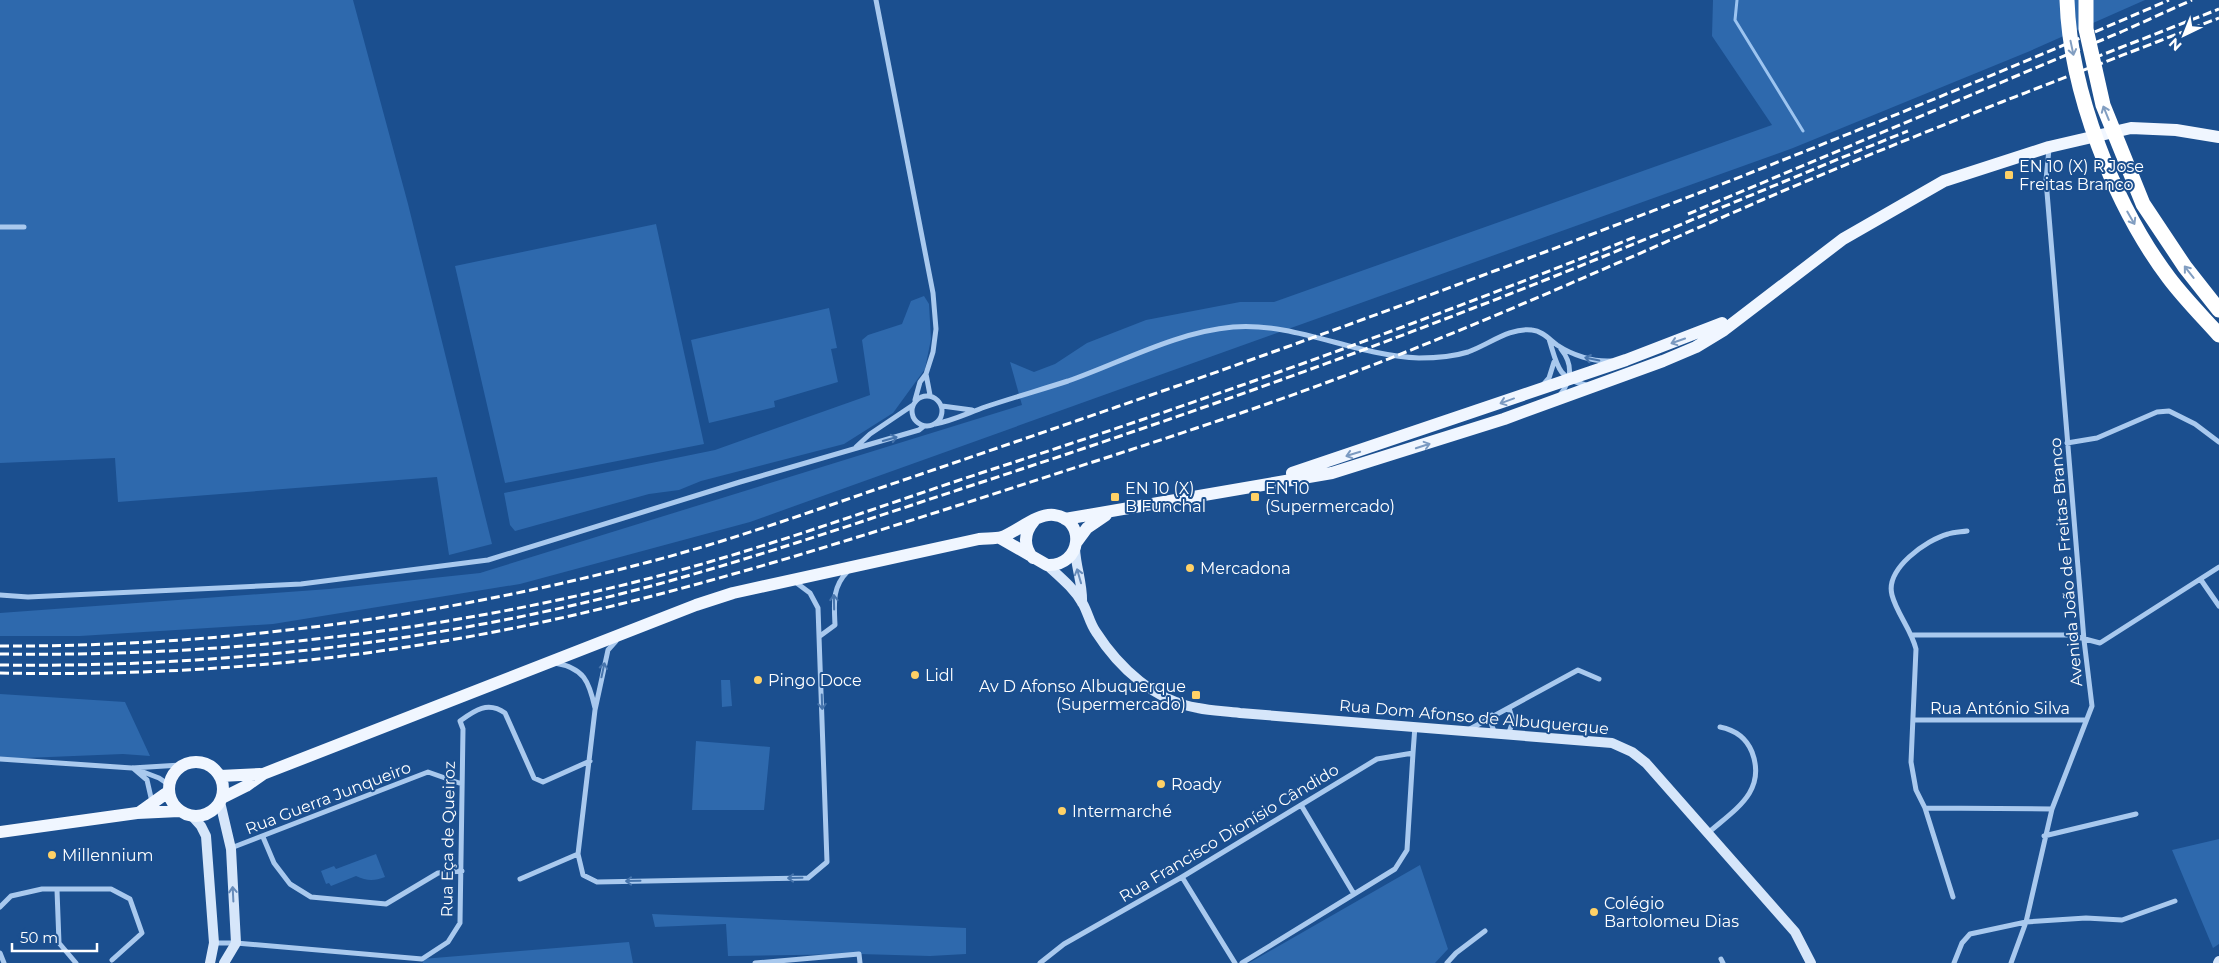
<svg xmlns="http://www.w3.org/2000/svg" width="2219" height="963" viewBox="0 0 2219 963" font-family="Montserrat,sans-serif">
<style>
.green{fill:#2e69ad}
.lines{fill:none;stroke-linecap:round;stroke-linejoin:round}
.stream{stroke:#9cc4f0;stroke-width:3}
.street{stroke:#a9c9ee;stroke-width:5}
.secondary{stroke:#d6e6fa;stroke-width:10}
.primary{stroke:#f0f6ff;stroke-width:12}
.highway{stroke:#fff;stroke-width:15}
.rail{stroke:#fff;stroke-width:3;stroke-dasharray:9 4;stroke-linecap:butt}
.oneway{stroke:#829ec1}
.oneway2{stroke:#7b9ac1}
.oneway3{stroke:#4674ac}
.oneway4{stroke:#668bba}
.poi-dot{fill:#ffd166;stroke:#1b4f8f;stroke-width:2}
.labels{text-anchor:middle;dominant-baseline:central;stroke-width:4;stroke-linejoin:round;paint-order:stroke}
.poi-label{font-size:16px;fill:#fff;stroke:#1b4f8f;text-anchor:start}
.street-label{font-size:16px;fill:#fff;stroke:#1b4f8f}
</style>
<rect width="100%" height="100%" fill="#1b4f8f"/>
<path class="green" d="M0 0H353L408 204 492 544 449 555 437 477 118 502 115 458 0 463Z
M1713 0H2145L2030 51 1793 148 750 522 520 584 273 624 80 636H0V613L329 589 480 573 1022 405 1010 362 1034 372 1055 364 1087 343 1146 320 1240 302H1274L1772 125 1712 36Z
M656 224 704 444 505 483 455 266Z
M924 296 929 304 931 339 925 369 893 413 844 444 701 481 679 490 649 494 515 531 510 525 504 493 715 450 870 395 862 340 868 335 902 324 911 301Z
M829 308 837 348 831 349 838 382 774 401 775 407 709 423 691 340Z
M721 680H730L732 706 722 707Z
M0 694 125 702 150 756 123 754 0 759Z
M696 741 770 747 764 810H692Z
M2219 839V944L2213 948 2172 850Z
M376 854 385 877C374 881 367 881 356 876L331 886 329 883 326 884 321 871 334 866 336 869Z
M1420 865 1448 949 1435 963H1249Z
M652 914 966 928V954L930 956 859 954 728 956 726 924 655 927Z
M629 942 633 963H423L422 959Z"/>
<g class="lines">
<path class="stream" d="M1737 0 1735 20 1803 131"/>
<path class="street" d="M876 0 933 293 936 329 933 352 926 374 920 382 915 400
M0 227H24
M1549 339C1557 364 1557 379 1586 385
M926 374 930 395
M1543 385 1549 378 1554 362
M1560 395C1572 380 1573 364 1561 349
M912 411a15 15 0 1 1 30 0a15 15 0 1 1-30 0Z
M942 406 972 410
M935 424C952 421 968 413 985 407 1012 398 1040 390 1068 381 1122 362 1176 332 1233 327 1296 322 1356 356 1419 358 1436 358 1452 357 1468 352 1488 345 1510 327 1532 330 1542 331 1549 339 1557 345 1572 355 1593 362 1611 361
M2067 443 2097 438 2157 412 2169 411 2195 424 2219 442
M856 447 870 434 913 405
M2201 580 2219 606
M0 595 28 597 301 584 488 560 740 482 919 430 924 426
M1913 635H2070L2100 643 2219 567
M820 636 835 625C834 603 832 587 848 571
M555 663C584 668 589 681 595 708
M1492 715 1491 723 1495 734
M1914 720H2086
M1468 730 1578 670 1599 679
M1508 735 1513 721 1509 708
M0 759 132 768 181 765
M133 768 147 780 152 802
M138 770 159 778 168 784
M1301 805 1354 894
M1925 808 2052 809
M1708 833C1734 810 1767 792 1752 752 1746 737 1735 730 1720 727
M2044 836 2136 814
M263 837 274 863 290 884 311 897 386 904 438 873 462 871
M231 848 428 772 462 784
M578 854 583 875 597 882 808 878 827 862 818 608 810 593 794 581
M1182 877 1235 963
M520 879 578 854 595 710 608 650 616 641
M57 890 59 943 76 963
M1953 897 1925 808 1916 790 1911 762 1916 649C1911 629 1897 614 1892 595 1885 569 1926 540 1948 534 1954 532 1961 532 1967 531
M0 907 11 896 42 889H111L130 899 142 933 112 960
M214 943H236L422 959 448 942 460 923 463 729 460 721C475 710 488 701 505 713L534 778 543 782 590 761
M0 953 4 963
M1721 959 1723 963
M755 963 859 954 860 963
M1040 963 1064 944 1182 877 1377 759 1413 753 1415 726
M1242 963 1395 869 1407 850 1413 753
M1447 963 1456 953 1485 931
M1954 963 1962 943 1970 934 2026 922 2086 918 2122 920 2175 901
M2011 963 2026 922 2052 809 2092 706 2084 640 2046 180 2049 149"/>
<path class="secondary" d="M1075 549C1076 568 1083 585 1082 603
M1047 565C1060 577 1074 588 1083 604 1088 613 1090 624 1096 632 1119 668 1155 701 1198 708 1212 711 1226 711 1240 713L1612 743 1632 752 1646 763 1795 932 1811 963
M220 802 231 849 236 943 224 963
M192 816 201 826 206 836 214 943 210 963
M2218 963 2219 961"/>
<path class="primary" d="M1292 473 1626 360 1722 323
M1065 519 1332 473 1504 419 1663 361 1696 347 1724 330 1843 239 1944 181 2049 147 2131 128 2176 130 2219 137
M1076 543 1087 528 1106 515
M1033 558C1023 546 1024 533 1034 521
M169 789a27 27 0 1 1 54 0a27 27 0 1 1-54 0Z
M220 776 260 774
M222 798 246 786 263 774 696 605 733 593 979 539C986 538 995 539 1002 537 1018 531 1037 513 1054 515 1087 519 1082 567 1047 565L1000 538
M140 812 168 792
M0 832 137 813 179 811"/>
<path class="highway" d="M2067 0C2070 91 2114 205 2169 278 2184 298 2202 316 2219 335
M2086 0V29L2103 105 2143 204 2185 267 2219 310"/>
<path class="rail" d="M2094 58 2219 9
M1688 214 2121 32 2192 0
M0 646C218 647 434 618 645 563 722 543 799 516 874 490 975 456 1076 421 1177 386 1512 268 1844 141 2169 0
M0 654C219 657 438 633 651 578 767 548 880 506 993 469 1210 399 1424 322 1635 237
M0 665C220 668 442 642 655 585 761 556 866 520 970 486 1139 431 1306 373 1471 309 1618 253 1762 189 1908 131
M0 673C144 676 289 667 432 643 617 613 797 557 975 500 1101 459 1228 420 1352 373 1491 320 1626 259 1762 200 1913 135 2066 77 2219 18"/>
</g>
<defs><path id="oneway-shaft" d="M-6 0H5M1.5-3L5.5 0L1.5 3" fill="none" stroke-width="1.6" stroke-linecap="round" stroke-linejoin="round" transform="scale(1.25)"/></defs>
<g class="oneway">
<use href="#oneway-shaft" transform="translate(2072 48) rotate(78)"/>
<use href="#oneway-shaft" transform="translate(2106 113) rotate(-112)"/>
<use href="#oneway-shaft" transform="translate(2131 218) rotate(60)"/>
<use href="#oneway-shaft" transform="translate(2189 272) rotate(-128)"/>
</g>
<g class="oneway2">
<use href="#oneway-shaft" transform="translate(1678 341) rotate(161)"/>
<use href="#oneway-shaft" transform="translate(1507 401) rotate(160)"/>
<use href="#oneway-shaft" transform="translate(1423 446) rotate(-18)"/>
<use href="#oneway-shaft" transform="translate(1353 454) rotate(163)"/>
</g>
<g class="oneway3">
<use href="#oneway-shaft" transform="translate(1592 359) rotate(-168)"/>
<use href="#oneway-shaft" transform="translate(890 439) rotate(-16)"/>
<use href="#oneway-shaft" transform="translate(834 602) rotate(-91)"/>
<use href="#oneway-shaft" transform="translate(603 670) rotate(-78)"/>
<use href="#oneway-shaft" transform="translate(822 702) rotate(88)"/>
<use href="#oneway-shaft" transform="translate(795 878) rotate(179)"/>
<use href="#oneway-shaft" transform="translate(633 881) rotate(179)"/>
</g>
<g class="oneway4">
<use href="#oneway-shaft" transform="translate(1079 576) rotate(-106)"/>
<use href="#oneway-shaft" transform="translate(233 894) rotate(-93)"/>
</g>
<g class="poi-dot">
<rect x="2004" y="170" width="10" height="10" rx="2.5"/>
<rect x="1110" y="492" width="10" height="10" rx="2.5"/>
<rect x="1250" y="492" width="10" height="10" rx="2.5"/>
<circle cx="1190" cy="568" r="5"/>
<circle cx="915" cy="675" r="5"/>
<circle cx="758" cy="680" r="5"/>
<rect x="1191" y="690" width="10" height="10" rx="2.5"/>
<circle cx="1161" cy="784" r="5"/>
<circle cx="1062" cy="811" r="5"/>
<circle cx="52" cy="855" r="5"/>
<circle cx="1594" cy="912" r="5"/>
</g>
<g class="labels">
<g class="poi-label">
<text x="2019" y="166">EN 10 (X) R Jose<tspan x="2019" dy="18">Freitas Branco</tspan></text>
<text x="1125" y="488">EN 10 (X)<tspan x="1125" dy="18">B Funchal</tspan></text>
<text x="1265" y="488">EN 10<tspan x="1265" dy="18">(Supermercado)</tspan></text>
<text x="1200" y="568">Mercadona</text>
<text x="925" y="675">Lidl</text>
<text x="768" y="680">Pingo Doce</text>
<text x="1186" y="686" text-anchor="end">Av D Afonso Albuquerque<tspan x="1186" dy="18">(Supermercado)</tspan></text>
<text x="1171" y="784">Roady</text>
<text x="1072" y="811">Intermarché</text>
<text x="62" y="855">Millennium</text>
<text x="1604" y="903">Colégio<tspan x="1604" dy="18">Bartolomeu Dias</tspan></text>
</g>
<g class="street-label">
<text transform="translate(2066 562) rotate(-95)">Avenida João de Freitas Branco</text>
<text x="2000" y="708">Rua António Silva</text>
<text transform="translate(1474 717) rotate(5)">Rua Dom Afonso de Albuquerque</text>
<text transform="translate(328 798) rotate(-21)">Rua Guerra Junqueiro</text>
<text transform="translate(1229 833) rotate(-31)">Rua Francisco Dionísio Cândido</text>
<text transform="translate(448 839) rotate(-89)">Rua Eça de Queiroz</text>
</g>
</g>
<g transform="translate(2184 35) rotate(223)" stroke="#1b4f8f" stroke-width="4" paint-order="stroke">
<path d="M0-4L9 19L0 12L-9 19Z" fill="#ffffff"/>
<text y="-8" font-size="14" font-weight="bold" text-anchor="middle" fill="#ffffff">N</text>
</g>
<path d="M12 943v8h85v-8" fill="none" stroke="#ffffff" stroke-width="2.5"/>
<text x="20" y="943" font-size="15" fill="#ffffff" stroke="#1b4f8f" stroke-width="4" paint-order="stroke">50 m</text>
</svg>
